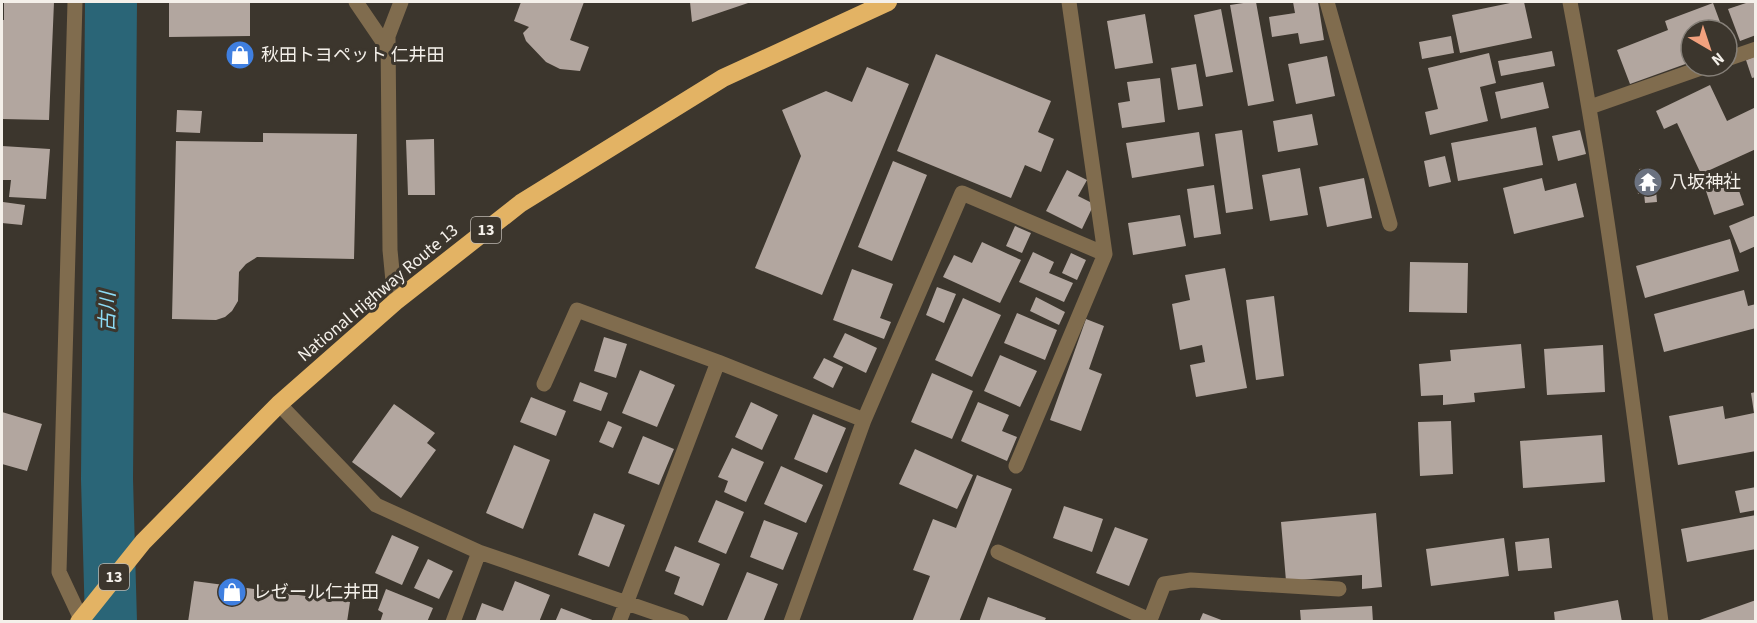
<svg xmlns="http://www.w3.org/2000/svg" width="1757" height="623" viewBox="0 0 1757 623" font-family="'Source Sans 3','Noto Sans JP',sans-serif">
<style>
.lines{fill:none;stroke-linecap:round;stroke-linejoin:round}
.river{stroke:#2a6577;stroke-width:52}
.building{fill:#b2a69f}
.minor{stroke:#806c4e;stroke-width:15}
.highway{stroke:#e3b364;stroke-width:18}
.labels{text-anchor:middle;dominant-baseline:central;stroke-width:6;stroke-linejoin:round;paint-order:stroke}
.shield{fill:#3c362d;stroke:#bdb8b1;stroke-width:1.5}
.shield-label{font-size:16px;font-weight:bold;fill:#f4f0ea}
.poi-label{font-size:18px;fill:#f4f0ea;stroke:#3c362d;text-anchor:start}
.street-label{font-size:18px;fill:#f4f0ea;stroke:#3c362d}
.water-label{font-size:20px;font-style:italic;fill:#8ddbf5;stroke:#3c362d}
</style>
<rect width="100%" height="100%" fill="#3c362d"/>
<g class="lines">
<path class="river" d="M111 622 107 479 111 2"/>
</g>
<path class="building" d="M4 2H54L49 120 2 119V20H4Z
M169 2H250V36L169 37Z
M521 2H584L570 40 589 47 580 71 560 69 546 62 526 41 523 33 529 27 514 21Z
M690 2H751L692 22Z
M1250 2H1256L1274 101 1248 106 1230 5Z
M1293 2H1318L1324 40 1300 44 1298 33 1272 37 1269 17 1295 13Z
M1515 2H1524L1532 38 1460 53 1452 15Z
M1749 2H1756V35L1740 41 1728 9Z
M1713 3 1723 30H1691V62L1630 84 1617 50 1668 30 1665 21Z
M1221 9 1233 72 1206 77 1194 15Z
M1145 14 1153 63 1115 69 1107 21Z
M1451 36 1454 53 1422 59 1419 42Z
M1552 51 1555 66 1501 76 1498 61Z
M1489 53 1496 83 1480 87 1488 121 1430 135 1425 112 1438 109 1428 68Z
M936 54 1051 101 1038 132 1054 139 1041 172 1025 165 1011 198 897 151Z
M1327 56 1335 96 1296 104 1288 64Z
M1756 56V77L1752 78 1746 60Z
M1196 64 1203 106 1178 110 1171 68Z
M867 67 909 84 822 295 755 268 801 156 782 110 826 91 852 102Z
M1160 78 1165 122 1122 128 1118 103 1130 101 1127 82Z
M1543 82 1549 108 1501 119 1495 92Z
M1710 85 1727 121 1756 107V149L1701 174 1677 123 1664 129 1656 111Z
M177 110 202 111 200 133 176 132Z
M1312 114 1318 145 1278 152 1273 121Z
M1536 127 1543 165 1458 181 1451 143Z
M1242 130 1253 209 1226 213 1215 134Z
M1580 130 1586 154 1558 161 1552 136Z
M1199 132 1204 166 1132 178 1126 143Z
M263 133 357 134 354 259 257 257 246 264 239 272 238 301 232 311 225 317 216 320 172 319 176 141 263 142Z
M434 139 435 195H408L406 140Z
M2 146 50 149 46 199 9 197 11 180H2Z
M1445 156 1451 182 1429 187 1424 161Z
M893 161 927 175 892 261 858 247Z
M1300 168 1308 215 1270 221 1262 175Z
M1651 168 1652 173 1659 172 1661 190H1656L1657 202 1645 203 1644 193 1638 194 1635 174 1640 173 1639 169Z
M1067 170 1087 180 1078 196 1094 204 1082 229 1046 211Z
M1732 171 1744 205 1714 215 1703 182Z
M1364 178 1372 218 1327 227 1319 187Z
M1542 178 1545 191 1576 183 1584 217 1514 234 1503 188Z
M1214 185 1221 234 1194 238 1187 189Z
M3 202 25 205 22 225 2 223Z
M1180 215 1186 246 1133 255 1128 223Z
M1756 215V246L1740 253 1729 226Z
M1015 226 1031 233 1022 253 1006 246Z
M1730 239 1739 271 1645 298 1636 266Z
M982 242 1021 260 1000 303 943 277 954 255 972 263Z
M1033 252 1054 262 1049 273 1073 283 1064 302 1019 282Z
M1071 253 1086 260 1077 280 1062 273Z
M1410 262 1468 263 1467 313 1409 312Z
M1225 268 1247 388 1196 397 1190 365 1205 362 1202 345 1180 350 1172 304 1190 300 1185 275Z
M852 269 893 284 880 318 891 322 884 339 833 320Z
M937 287 956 294 944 323 926 315Z
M1744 290 1748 306 1756 304V328L1664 352 1654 314Z
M1274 296 1284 376 1256 380 1246 300Z
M1036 297 1065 312 1059 325 1030 311Z
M963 298 1001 315 972 377 935 360Z
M1017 313 1057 330 1045 360 1004 343Z
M1086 319 1104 326 1089 369 1102 374 1081 431 1050 420Z
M845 333 877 348 866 373 833 357Z
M604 337 627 344 616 378 594 371Z
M1521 344 1525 388 1474 393 1475 402 1443 405V395L1421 396 1419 364 1451 361 1450 350Z
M1603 345 1605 392 1547 395 1544 349Z
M1000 355 1037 371 1020 407 984 391Z
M824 358 843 367 833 388 813 378Z
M640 370 675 385 657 427 622 413Z
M932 373 973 391 952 439 911 422Z
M580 382 608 393 601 411 573 401Z
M1756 392V451L1678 465 1669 416 1723 406 1725 419 1754 413 1751 393Z
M531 397 566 411 556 436 520 422Z
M751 402 778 415 762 450 735 437Z
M978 402 1009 415 1002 431 1017 437 1007 461 961 441Z
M394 404 435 433 427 443 436 450 401 498 352 462Z
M2 412 42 424 27 471 2 464Z
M813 414 846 428 827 473 794 459Z
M608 421 622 427 613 448 599 442Z
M1451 421 1453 474 1420 476 1418 422Z
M1602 435 1605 482 1523 488 1520 441Z
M643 436 674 449 659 485 628 473Z
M514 445 550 460 523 529 486 513Z
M732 448 764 462 746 502 724 492 728 481 718 477Z
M915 449 973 475 957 509 899 484Z
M781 466 823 485 806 523 764 504Z
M977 475 1012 489 959 622H912L930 576 913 570 933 519 956 528Z
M1756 487V510L1740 513 1735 491Z
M716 500 744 512 726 554 698 542Z
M1064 506 1103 519 1092 552 1053 538Z
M594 513 625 525 609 567 578 555Z
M1376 513 1382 587 1362 589V575L1286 581 1281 522Z
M1756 515V549L1687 562 1681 529Z
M764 520 798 533 783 570 750 557Z
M1115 527 1148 539 1129 586 1096 573Z
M392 535 419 547 402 585 375 573Z
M1504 538 1509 576 1431 586 1426 549Z
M1549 538 1552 568 1518 571 1515 542Z
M675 546 720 564 703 606 674 594 680 577 665 571Z
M428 559 453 571 439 599 414 588Z
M747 572 778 584 763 622 727 620Z
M194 581 350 602 347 622H188Z
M515 581 550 595 539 622H475L482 603 503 611Z
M386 589 433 608 427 622H380L383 613 378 610Z
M988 597 1046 618 1044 622H979Z
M1618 600 1622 622H1555L1554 612Z
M1756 600V622H1697V621Z
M1372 606 1373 622H1301L1300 610Z
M561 608 595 621V622H555Z
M1203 613 1224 621V622H1199Z"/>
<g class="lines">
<path class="minor" d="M75 2 59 572 81 619
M356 2 388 49
M1327 2 1390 224
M1570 2C1609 207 1634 414 1661 622
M1727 59 1756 49
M1590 107 1707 66
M395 302 390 250 388 36 401 2
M544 384 577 310 718 362 864 420
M279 404 376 505 479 552
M1016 466 1105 254
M998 552 1150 620 1149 622
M1150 620 1164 584 1191 580 1339 589
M453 622 479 552 682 622
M619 622 718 362
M791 622 864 420 962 193 1105 254 1069 2"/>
<path class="highway" d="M79 622 143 542 279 404 395 302 521 203 723 78 888 2"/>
</g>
<defs>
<g id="shop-disc" transform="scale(1.5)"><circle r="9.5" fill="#3f7fe0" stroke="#3c362d"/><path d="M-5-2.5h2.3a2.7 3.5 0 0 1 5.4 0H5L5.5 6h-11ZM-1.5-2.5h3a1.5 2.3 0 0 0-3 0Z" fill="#fff"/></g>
<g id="temple-disc" transform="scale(1.5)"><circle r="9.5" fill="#6b7280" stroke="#3c362d"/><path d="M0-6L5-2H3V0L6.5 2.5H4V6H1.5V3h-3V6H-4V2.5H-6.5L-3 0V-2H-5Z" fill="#fff"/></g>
</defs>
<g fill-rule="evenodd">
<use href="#shop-disc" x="240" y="55"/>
<use href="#temple-disc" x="1648" y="182"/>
<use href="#shop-disc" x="232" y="592"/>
</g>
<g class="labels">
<g class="shield">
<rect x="471" y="217" width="30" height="26" rx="4.5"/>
<rect x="99" y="564" width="30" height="26" rx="4.5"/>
</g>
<g class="shield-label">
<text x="486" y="230">13</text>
<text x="114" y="577">13</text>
</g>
<g class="poi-label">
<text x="261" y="55">秋田トヨペット 仁井田</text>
<text x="1669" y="182">八坂神社</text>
<text x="253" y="592">レゼール仁井田</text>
</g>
<g class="street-label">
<text transform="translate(378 293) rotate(-40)">National Highway Route 13</text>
</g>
<g class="water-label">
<text transform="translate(108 312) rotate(-89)">古川</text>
</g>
</g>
<rect width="1757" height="623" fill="none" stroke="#f4f0ea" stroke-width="6"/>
<g transform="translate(1709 48) rotate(141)"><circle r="28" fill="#3c362d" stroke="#868079" stroke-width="1.5"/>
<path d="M0-4.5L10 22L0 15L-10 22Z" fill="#f2a17e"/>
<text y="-9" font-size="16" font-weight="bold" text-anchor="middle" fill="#f4f0ea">N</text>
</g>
</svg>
